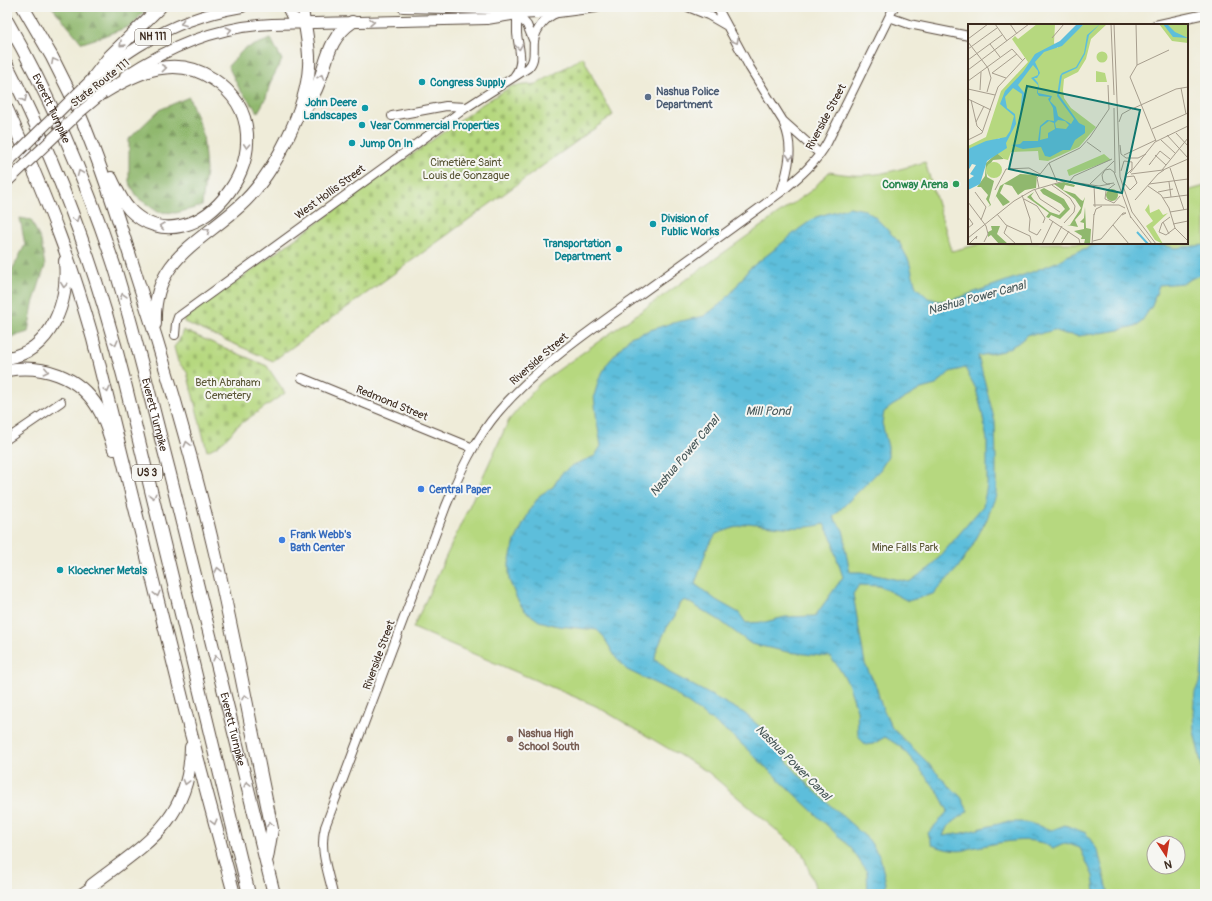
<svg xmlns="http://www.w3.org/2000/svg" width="1212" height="901" viewBox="0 0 1212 901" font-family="Pangolin,sans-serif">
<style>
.forest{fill:url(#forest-firs);stroke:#667146}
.cemetery{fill:url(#cemetery-stones);stroke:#78814e}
.park{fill:#b6d87f;stroke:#78814e;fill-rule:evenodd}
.water{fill:url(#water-ripples);stroke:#4c747c;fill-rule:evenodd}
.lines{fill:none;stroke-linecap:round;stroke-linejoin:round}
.minor-casing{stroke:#56473a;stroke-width:10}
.major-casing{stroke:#56473a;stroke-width:12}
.highway-casing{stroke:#56473a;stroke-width:14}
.minor{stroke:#fff;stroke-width:8}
.major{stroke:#fff;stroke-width:10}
.highway{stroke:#fff;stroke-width:12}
.major-bridge-casing{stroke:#56473a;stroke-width:12;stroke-linecap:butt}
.major-bridge{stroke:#fff;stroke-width:10}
.oneway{stroke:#a79f9a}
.culture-dot{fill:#0f9aa8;stroke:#f6f6f2;stroke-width:1.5}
.service-dot{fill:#5c6f8a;stroke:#f6f6f2;stroke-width:1.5}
.leisure-dot{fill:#2e9e5b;stroke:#f6f6f2;stroke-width:1.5}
.shop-dot{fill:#3f7fe0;stroke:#f6f6f2;stroke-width:1.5}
.education-dot{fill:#8d6e63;stroke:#f6f6f2;stroke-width:1.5}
.labels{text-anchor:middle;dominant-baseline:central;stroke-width:4;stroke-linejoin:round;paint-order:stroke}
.shield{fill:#f6f6f2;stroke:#73675e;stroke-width:1}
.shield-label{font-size:10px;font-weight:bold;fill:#3b2a1e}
.culture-label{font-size:11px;font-weight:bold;fill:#0d838f;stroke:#f6f6f2;text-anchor:start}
.street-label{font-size:11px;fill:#3b2a1e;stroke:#f6f6f2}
.service-label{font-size:11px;font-weight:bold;fill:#4e5e75;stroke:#f6f6f2;text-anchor:start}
.park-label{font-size:11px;fill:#5a5636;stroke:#f6f6f2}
.leisure-label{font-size:11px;font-weight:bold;fill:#27864d;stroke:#f6f6f2;text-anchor:end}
.shop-label{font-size:11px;font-weight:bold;fill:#366cbe;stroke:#f6f6f2;text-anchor:start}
.education-label{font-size:11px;font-weight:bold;fill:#785e54;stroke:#f6f6f2;text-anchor:start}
.water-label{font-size:12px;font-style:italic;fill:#455657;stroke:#f6f6f2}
.inset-river{fill:none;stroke:#5dbedb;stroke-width:2}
.inset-road{fill:none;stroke:#a79e8e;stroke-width:1}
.view{fill:#0f766e;fill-opacity:0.15;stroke:#0f766e;stroke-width:2}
.inset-edge{fill:none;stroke:#3b2a1e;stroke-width:2}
</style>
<defs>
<pattern id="forest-firs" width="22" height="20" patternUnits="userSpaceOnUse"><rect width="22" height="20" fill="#90b86e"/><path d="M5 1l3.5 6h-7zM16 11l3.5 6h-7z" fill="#77965a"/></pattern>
<pattern id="cemetery-stones" width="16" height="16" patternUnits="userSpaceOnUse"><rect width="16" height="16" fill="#b6d87f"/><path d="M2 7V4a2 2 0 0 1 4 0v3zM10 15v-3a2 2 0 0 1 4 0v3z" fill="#9dba6d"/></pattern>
<pattern id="water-ripples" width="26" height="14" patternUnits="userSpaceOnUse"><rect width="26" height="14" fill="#5dbedb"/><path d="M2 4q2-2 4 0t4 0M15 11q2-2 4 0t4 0" fill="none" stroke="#4e9bb1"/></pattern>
</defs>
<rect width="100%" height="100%" fill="#f6f6f2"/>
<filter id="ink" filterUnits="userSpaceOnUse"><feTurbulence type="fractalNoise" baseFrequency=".025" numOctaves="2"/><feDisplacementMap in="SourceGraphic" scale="8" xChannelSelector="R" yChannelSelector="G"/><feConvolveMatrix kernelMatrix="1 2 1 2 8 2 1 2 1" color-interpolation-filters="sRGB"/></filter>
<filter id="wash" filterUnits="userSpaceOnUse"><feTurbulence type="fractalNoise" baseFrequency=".012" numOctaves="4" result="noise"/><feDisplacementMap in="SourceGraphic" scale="16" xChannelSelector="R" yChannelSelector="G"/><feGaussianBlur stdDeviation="0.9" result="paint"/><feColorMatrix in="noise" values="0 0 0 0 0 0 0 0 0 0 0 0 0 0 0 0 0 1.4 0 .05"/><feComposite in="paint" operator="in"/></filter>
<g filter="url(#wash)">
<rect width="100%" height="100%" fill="#efecd9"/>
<path class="forest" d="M52 7H147L133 25 98 38 82 43Z
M271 39 282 60 270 83 266 98 258 112 240 90 228 66 244 49Z
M189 97 203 134 206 170 202 206 176 213 158 212 138 198 129 182V139L159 110Z
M20 218 31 220 41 241 45 266 33 304 28 332 9 338 7 337V277L11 272 25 245Z"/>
<path class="cemetery" d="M583 57 598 88 613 115 273 361 184 322V319L481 105 512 86 537 84Z
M183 330 267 366 285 393 236 427 229 436 217 446 207 451 187 372 178 362 174 347 179 341Z"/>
<path class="park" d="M925 162 952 251 984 243H1187V191L1205 186V894H818L802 852 708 772 596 706 413 628 509 420 540 383 812 190 829 172C842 174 854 176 867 175 886 174 907 167 925 162ZM1154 843H1178V867H1154Z"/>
<path class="water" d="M850 207 865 210 875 217 899 242 909 261 916 287 928 298 939 301 955 299 1032 272 1054 263 1067 256 1091 246 1104 243H1153L1175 248 1205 245V272L1183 283 1159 285 1152 306 1139 325 1114 331 1079 336 1065 334 1054 330 1040 334H1029L1018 343 1003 351 978 356 995 422 996 460V495L987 519 971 548 957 569 933 594 908 601 879 586 859 585 853 594 865 664 876 686 881 704 892 728 925 760 948 785 961 797 968 811 947 827 943 836 963 833 1005 822H1026L1052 830 1065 825 1086 833 1098 851 1109 894H1094L1095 892 1093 876 1080 848 1066 843 1053 849C1049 847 1046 844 1042 843 1023 836 990 845 971 848 959 854 944 849 932 845L928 833 948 811 938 792 919 768 901 747 885 737 873 744 865 745 858 735 857 710 848 683 837 665 830 657 788 652 751 644 719 620 685 600 679 604 675 616 666 629 656 652 655 660 662 664 670 673 744 713 766 732 789 764 810 787 869 840 880 857 886 883 885 894H868L867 872 851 848 733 736 671 691 627 670 616 658 603 636 597 630 558 626 539 621 524 610 517 599 509 580V563L515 541 531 508 540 495 553 487 561 474 573 465 595 456 601 446 597 422 594 396 599 379 607 364 630 337 668 324 704 316 719 305 732 292 749 269 771 252 799 229 816 217ZM965 368 976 389 982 412 987 440V485L983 506 931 567 909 582 861 572H850L845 548V539L843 530 833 517 880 470 888 457V447L882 423 884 412 892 406 921 389 936 385 950 372ZM748 523C773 526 800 531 824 524L834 543V550L843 577 815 616 785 617 765 622 746 623 739 613 716 600 695 584 708 546 716 534Z
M1205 617V787L1202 767 1194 731 1193 713 1195 692 1201 678Z"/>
</g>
<g filter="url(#ink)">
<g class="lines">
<g class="minor-casing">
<path id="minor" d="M688 7 708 15 727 26
M717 7 750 68 783 121 820 154
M517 14 527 25 534 42
M889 17 909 24 969 36
M1155 25 1205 14
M515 75C525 63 518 47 517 33 517 27 517 20 517 14
M392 116 446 106 467 107
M781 192C789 168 794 147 784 124
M175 335 176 323 178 317 467 107 528 68C536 60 533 51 534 41 536 28 546 17 557 13
M302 378 473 448
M7 439 61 402
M79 894 92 885
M333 894C328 872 319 849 325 827L446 506C460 472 475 439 499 411 537 367 585 334 631 301 681 265 731 229 781 192 799 177 816 163 827 143L894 7"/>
</g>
<g class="major-casing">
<path id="major" d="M287 7 292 17 303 23
M303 7 305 24
M403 7 493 9 515 13
M98 74C113 64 128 52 144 43 174 24 207 13 242 7
M125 76C170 46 218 26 272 24L487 19 517 14 558 12 596 7"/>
</g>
<g class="highway-casing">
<g id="highway">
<path d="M23 7 52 57 77 107"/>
<path id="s1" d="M7 21C51 98 86 181 114 265 135 332 151 401 169 470 205 611 238 753 274 894"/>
<path d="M7 65C59 167 96 268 124 379L249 894"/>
<path d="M93 78 110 56 160 7"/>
<path d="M103 93C138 72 175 54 213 79 303 138 194 277 129 209 121 200 116 188 111 178"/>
<path d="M77 108C101 164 119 221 137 278 167 369 193 460 215 553 236 645 253 737 272 829L267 858"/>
<path d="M7 109C25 150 43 191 59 234 72 268 83 304 93 339L190 730 234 894"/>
<path d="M303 112C309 103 315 93 319 82 328 58 329 38 352 22"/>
<path d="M155 324C152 256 205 241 245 201 275 171 307 108 309 66 310 52 307 38 305 24"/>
<path d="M7 358C52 351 69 301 65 261"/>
<path d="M7 370C42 364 79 376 98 408 106 421 109 435 114 449"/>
<path d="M92 885C144 845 190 821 191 747"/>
</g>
</g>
<use href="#minor" class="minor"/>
<use href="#major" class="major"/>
<use href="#highway" class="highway"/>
<g class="major-bridge-casing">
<path id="major-bridge" d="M7 163 93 78
M7 182 79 113 103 93"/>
</g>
<use href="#major-bridge" class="major-bridge"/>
</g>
<defs><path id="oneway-chevron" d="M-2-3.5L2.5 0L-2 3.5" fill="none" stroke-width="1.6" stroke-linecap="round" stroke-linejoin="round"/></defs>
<g class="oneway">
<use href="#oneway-chevron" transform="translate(372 22) rotate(-2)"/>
<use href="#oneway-chevron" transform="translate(183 23) rotate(159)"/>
<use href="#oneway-chevron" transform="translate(229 30) rotate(-12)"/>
<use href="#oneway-chevron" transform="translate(736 41) rotate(61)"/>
<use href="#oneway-chevron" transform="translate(122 44) rotate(136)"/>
<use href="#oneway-chevron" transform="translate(519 47) rotate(83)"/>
<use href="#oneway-chevron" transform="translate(54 61) rotate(-118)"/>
<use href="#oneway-chevron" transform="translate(164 68) rotate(-6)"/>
<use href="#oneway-chevron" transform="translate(321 77) rotate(-71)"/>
<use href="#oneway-chevron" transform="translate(24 99) rotate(64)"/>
<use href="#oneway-chevron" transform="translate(247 146) rotate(93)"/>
<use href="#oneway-chevron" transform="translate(790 157) rotate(95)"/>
<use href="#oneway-chevron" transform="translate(80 173) rotate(-112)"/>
<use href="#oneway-chevron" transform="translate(76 219) rotate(69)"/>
<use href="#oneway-chevron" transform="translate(162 226) rotate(-172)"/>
<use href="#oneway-chevron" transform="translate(207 231) rotate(-38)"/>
<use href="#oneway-chevron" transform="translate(64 285) rotate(96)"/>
<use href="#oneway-chevron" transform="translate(123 296) rotate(-106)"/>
<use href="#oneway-chevron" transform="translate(115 343) rotate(75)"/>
<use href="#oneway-chevron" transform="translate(46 371) rotate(13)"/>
<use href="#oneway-chevron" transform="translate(107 390) rotate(76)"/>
<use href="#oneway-chevron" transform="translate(187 444) rotate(-105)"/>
<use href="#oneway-chevron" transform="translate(153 496) rotate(76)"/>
<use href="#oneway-chevron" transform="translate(218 570) rotate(-102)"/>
<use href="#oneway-chevron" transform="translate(157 594) rotate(76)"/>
<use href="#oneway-chevron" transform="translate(216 658) rotate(-104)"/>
<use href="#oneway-chevron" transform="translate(245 697) rotate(-102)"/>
<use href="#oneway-chevron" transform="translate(186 782) rotate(105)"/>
<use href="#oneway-chevron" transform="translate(247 784) rotate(-104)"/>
<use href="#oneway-chevron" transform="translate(214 822) rotate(75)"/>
<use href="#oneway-chevron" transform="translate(270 824) rotate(-98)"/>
</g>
</g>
<g class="culture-dot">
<circle cx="422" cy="82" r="4"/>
<circle cx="365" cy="108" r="4"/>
<circle cx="362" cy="125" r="4"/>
<circle cx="352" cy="143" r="4"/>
<circle cx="653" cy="224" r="4"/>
<circle cx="619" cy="249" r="4"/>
<circle cx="60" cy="570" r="4"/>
</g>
<circle class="service-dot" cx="648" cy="97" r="4"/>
<circle class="leisure-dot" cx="956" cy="184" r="4"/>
<g class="shop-dot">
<circle cx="421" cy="489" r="4"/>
<circle cx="282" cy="540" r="4"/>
</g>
<circle class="education-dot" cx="510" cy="739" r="4"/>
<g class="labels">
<g class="shield">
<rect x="135" y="29" width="36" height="16" rx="3"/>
<rect x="132" y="465" width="30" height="16" rx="3"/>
</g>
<g class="shield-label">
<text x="153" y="37">NH 111</text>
<text x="147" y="473">US 3</text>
</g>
<g class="culture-label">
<text x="430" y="82">Congress Supply</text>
<text x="357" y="102" text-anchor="end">John Deere<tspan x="357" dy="13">Landscapes</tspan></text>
<text x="370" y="125">Vear Commercial Properties</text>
<text x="360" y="143">Jump On In</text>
<text x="661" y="218">Division of<tspan x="661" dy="13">Public Works</tspan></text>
<text x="611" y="243" text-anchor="end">Transportation<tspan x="611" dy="13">Department</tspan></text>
<text x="68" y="570">Kloeckner Metals</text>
</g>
<g class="street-label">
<text transform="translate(100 83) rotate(-38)">State Route 111</text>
<text stroke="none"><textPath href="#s1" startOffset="98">Everett Turnpike</textPath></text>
<text transform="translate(826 117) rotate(-62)">Riverside Street</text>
<text transform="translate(330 192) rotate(-36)">West Hollis Street</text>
<text transform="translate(539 359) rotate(-41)">Riverside Street</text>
<text transform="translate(392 403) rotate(22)">Redmond Street</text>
<text stroke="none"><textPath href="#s1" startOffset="422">Everett Turnpike</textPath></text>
<text transform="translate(379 655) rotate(-70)">Riverside Street</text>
<text stroke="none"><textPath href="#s1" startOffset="746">Everett Turnpike</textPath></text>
</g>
<g class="service-label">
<text x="656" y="91">Nashua Police<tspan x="656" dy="13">Department</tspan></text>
</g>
<g class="park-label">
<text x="466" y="162">Cimetière Saint<tspan x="466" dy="13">Louis de Gonzague</tspan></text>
<text x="228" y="382">Beth Abraham<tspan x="228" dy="13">Cemetery</tspan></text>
<text x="905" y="547">Mine Falls Park</text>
</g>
<g class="leisure-label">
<text x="948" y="184">Conway Arena</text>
</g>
<g class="shop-label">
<text x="429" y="489">Central Paper</text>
<text x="290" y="534">Frank Webb's<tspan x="290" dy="13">Bath Center</tspan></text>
</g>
<g class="education-label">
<text x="518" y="733">Nashua High<tspan x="518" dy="13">School South</tspan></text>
</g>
<g class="water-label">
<text transform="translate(977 298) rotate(-15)">Nashua Power Canal</text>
<text x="768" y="411">Mill Pond</text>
<text transform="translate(685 456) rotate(-50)">Nashua Power Canal</text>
<text transform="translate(793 763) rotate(45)">Nashua Power Canal</text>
</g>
</g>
<g transform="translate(968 24)">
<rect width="220" height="220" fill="#efecd9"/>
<path d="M29 129 36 135 25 136 18 146 19 153 26 157 21 176 23 181 20 183 22 181 18 175 20 171 13 163H9L17 152 18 139ZM52 150 69 151 68 164 57 166 50 171 44 162 36 160 32 169 42 178 35 182 28 172 25 179 32 162ZM96 158 107 161 106 163 97 161 95 166 107 170 113 176 115 177 117 173 113 189 107 196 110 203 99 201H102L113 184 107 175 86 160ZM76 164 96 175 102 185 92 195 83 191 81 194 78 193 81 189 59 173 66 168 63 172 66 176 82 188 91 191 97 185 93 180 75 170 72 166ZM138 171a6 6 0 1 1 12 0a6 6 0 1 1-12 0ZM117 183 118 204 123 205 122 220H116L117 215H113L114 212 106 207 116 205V199L112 198 116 194ZM23 202H32L29 210 40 220H31L23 211 20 213V208L24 206Z" fill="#90b86e"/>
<path d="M181 180 182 189 191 185 195 191 200 189 185 203 195 220 187 216 178 202 185 197 177 186Z" fill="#b6d87f"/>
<path d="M136 130 143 136 101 152 99 146Z" fill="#b6d87f"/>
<path d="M69 0H87L86 19 89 24 116 0H139L123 15 118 35 110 48 96 55 95 66 96 74 103 84 128 103 111 123 80 137 71 136 70 127 43 128 40 136 36 135 29 129 32 114 0 125V122L18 113 33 67 60 38 44 15 47 12 50 15ZM191 0H220V19L204 17ZM128.5 33a5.5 5.5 0 1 1 11 0a5.5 5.5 0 1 1-11 0ZM128 47 137 49 139 58H128ZM18 146a8 8 0 1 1 16 0a8 8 0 1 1-16 0Z" fill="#b6d87f"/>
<path d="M109 0H116L94 22 76 28 67 38 72 49 69 54H66L70 59 71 64 70 66V69L84 72 82 77 88 83 90 92 103 100 106 95 89 72 92 52 94 49 108 43 116 29 119 11 132 0 121 11 117 30 109 44 94 51 91 71 111 99 117 102V109L107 116 102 126H95L82 133 77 132 73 123 55 125 43 121 52 120 55 117H70L72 102 79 96 86 97 85 84 80 75 82 73 71 72 69 69 70 61 63 54 70 51V47L65 41 50 61 58 71 52 94 54 70 45 64 37 73 39 84 47 90 48 100 38 119 39 124 19 137 12 160 0 166V156L6 152 2 150 8 141 4 140 0 147V125L18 117 38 113 42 107 46 92 32 80 37 67 55 48 67 30 92 17ZM90 96 97 97 101 101 98 105 88 104 87 99ZM81 97 86 99 87 105 80 109V114L72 116 73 103ZM195 0H199L207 8 220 14 205 13Z" fill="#5dbedb" fill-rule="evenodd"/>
<path class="inset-river" d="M169 208 180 220"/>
<path class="inset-road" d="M27 0 39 17M42 0 49 10M143 0 146 71M146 0 152 153 164 188 188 220M168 0 169 41M84 14 96 0M0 15 20 0M0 18 20 44 23 54 19 68M22 20 32 33M0 25 29 4M0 36 34 11M0 46 61 0M24 49 49 30M24 49 38 54M0 57 44 25 55 37M213 64 218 90M0 65 27 71M12 66 13 48M0 75 23 86M3 76 9 102 15 108M146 84 147 149M164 85 208 65 220 63M8 98 16 82M151 98 154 90 163 85M184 105 220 89M208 109 220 122M199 111 220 134M0 116 14 109 30 63 57 34M193 116 207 129M188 117 162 53 169 41 201 26M119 118 133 128M152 121 153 130 158 134H170L178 130M156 131 188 116M187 131 198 141M81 139 89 158M183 139 181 141 192 127 202 135M202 144 216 186M194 146 220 114M153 147 156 137 164 138V145L157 152M162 149 187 118 220 102M163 150 195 146 220 135M102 157 106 152 144 135M201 158 203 173M146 159 139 160 135 157 134 151 137 146 142 145 146 148 163 194M156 159 162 166 169 159 166 152 157 153M122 160 146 137M147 160 138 167 137 175 146 179 152 172M181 160 220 155M84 161 102 174 107 182 106 188 96 199M126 161 127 183M180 162 193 171 201 184 207 204 220 217M71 164 69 154 81 139 112 124 122 113 141 85 140 61M27 166 38 145 61 144 72 150M67 166 72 175 92 188M7 168 18 183 13 196M190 168 205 165M54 171 62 195 61 207 69 211 73 205M195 174 220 171M56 175 69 182 77 194 75 199M167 176 190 150 196 146M0 178 18 202 20 210 16 218M125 181H151L157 184M202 188 220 185M29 190 38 201 62 212 64 220M126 191 128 185 134 182M162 192 184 220M0 193 5 200 0 204M202 193 194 199 191 208 198 211 207 204M81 195 111 215 112 220M195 198 201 210M205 200 220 197M145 201 161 220M39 202 36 209 48 220M0 214 46 177 65 166 96 157 131 162 142 160M125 217 133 215 155 189H158L154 191M1 220 9 212 8 215M74 220 85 197M84 220 94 202M93 220 101 207M124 220 126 190"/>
<path class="view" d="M59 62 172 86 154 169 41 145Z"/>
<rect width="220" height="220" class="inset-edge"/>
</g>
<rect width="1212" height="901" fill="none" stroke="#f6f6f2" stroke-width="24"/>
<g transform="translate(1166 855) rotate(168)"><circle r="19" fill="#f6f6f2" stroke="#aba49d"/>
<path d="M0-3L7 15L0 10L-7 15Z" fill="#c8321e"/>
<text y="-6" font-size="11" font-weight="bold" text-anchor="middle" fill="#3b2a1e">N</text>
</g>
</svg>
